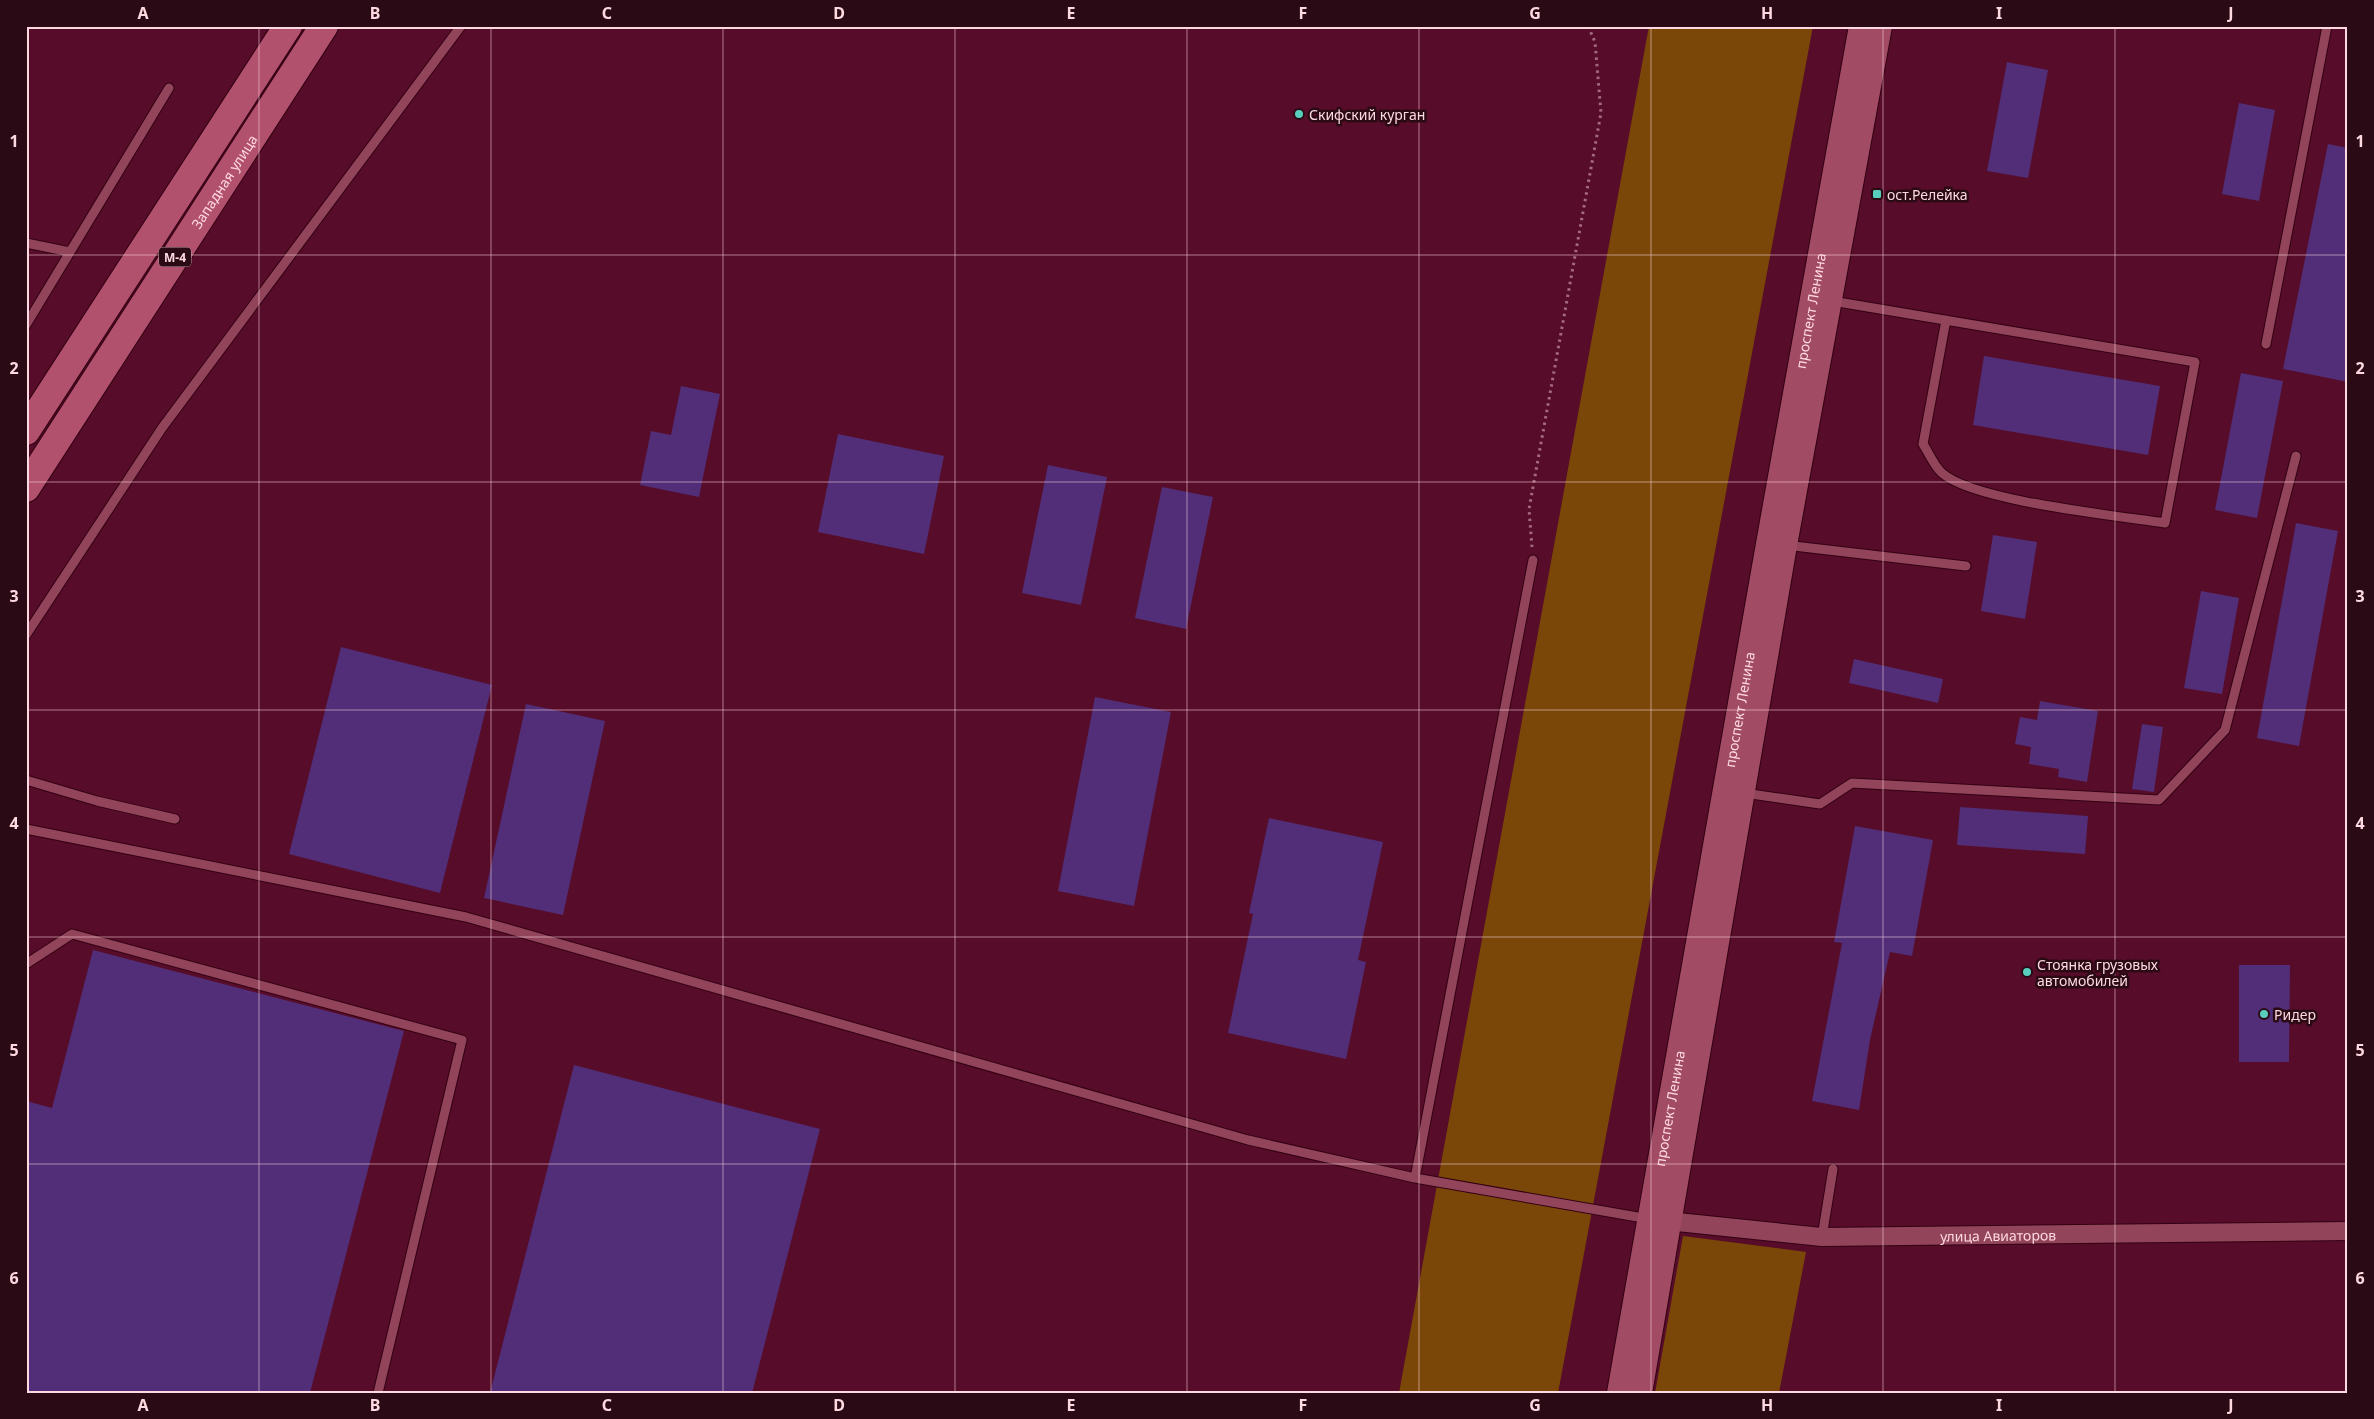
<svg xmlns="http://www.w3.org/2000/svg" width="2374" height="1419" viewBox="0 0 2374 1419" font-family="'Noto Sans',sans-serif">
<style>
.green{fill:#7a4709}
.building{fill:#512e77}
.lines{fill:none;stroke-linecap:round;stroke-linejoin:round}
.lane-casing{stroke:#330013;stroke-width:11}
.street-casing{stroke:#330013;stroke-width:20}
.secondary-casing{stroke:#330013;stroke-width:26}
.primary-casing{stroke:#330013;stroke-width:30}
.path{stroke:#a46a7d;stroke-width:3;stroke-dasharray:2.5 4;stroke-linecap:butt}
.lane{stroke:#92445b;stroke-width:9}
.street{stroke:#92445b;stroke-width:18}
.secondary{stroke:#a14b64;stroke-width:24}
.primary{stroke:#b1516e;stroke-width:28}
.grid{fill:none;stroke:#ffd9e1;stroke-width:1;stroke-opacity:0.55}
.poi-dot{fill:#59cebe;stroke:#2a0a14;stroke-width:2}
.labels{text-anchor:middle;dominant-baseline:central;stroke-width:5;stroke-linejoin:round;paint-order:stroke}
.shield{fill:#2a0a14;stroke:#bf9ba4;stroke-width:1}
.shield-label{font-size:12px;font-weight:bold;fill:#ffd9e1}
.poi-label{font-size:14px;fill:#ffd9e1;stroke:#2a0a14;text-anchor:start}
.street-label{font-size:14px;fill:#ffd9e1;stroke:#2a0a14}
.neatline{fill:none;stroke:#ffd9e1;stroke-width:2}
.grid-label{font-size:16px;text-anchor:middle;font-weight:bold;fill:#ffd9e1}
</style>
<rect width="100%" height="100%" fill="#570c29"/>
<path class="green" d="M1649 26H1813L1558 1393H1399Z
M1683 1236 1806 1252 1779 1393H1655Z"/>
<path class="building" d="M2007 62 2048 70 2028 178 1987 171Z
M2239 103 2275 110 2259 201 2222 194Z
M2328 144 2348 148V382L2283 369Z
M1984 356 2160 386 2148 455 1973 425Z
M2241 373 2283 381 2257 518 2215 510Z
M681 386 720 394 699 497 640 485 651 431 671 435Z
M838 434 944 456 924 554 818 532Z
M1048 465 1107 477 1081 605 1022 593Z
M1162 487 1213 497 1186 629 1135 618Z
M2296 523 2338 531 2299 746 2257 738Z
M1993 535 2037 542 2025 619 1981 611Z
M2201 591 2239 598 2222 694 2184 688Z
M341 647 492 685 440 893 289 854Z
M1854 659 1943 679 1938 703 1849 683Z
M1095 697 1171 712 1134 906 1058 891Z
M2040 701 2098 711 2087 782 2058 777 2059 769 2029 764 2031 747 2015 744 2020 717 2037 720Z
M526 704 605 721 563 915 484 898Z
M2142 724 2163 727 2154 792 2132 789Z
M1960 807 2088 816 2085 854 1957 845Z
M1269 818 1383 842 1358 960 1366 962 1346 1059 1228 1033 1253 914 1249 913Z
M1855 826 1933 840 1912 956 1890 952 1870 1040 1859 1110 1812 1101 1842 943 1834 942Z
M93 950 404 1031 310 1393H26V1101L52 1108Z
M2239 965H2290L2289 1062H2239Z
M574 1065 820 1129 752 1393H490Z"/>
<g class="lines">
<g class="lane-casing">
<path id="lane" d="M26 243 70 252
M1832 301 2195 362 2165 523C2119 516 1973 501 1942 473 1934 466 1929 453 1923 444L1946 320
M26 325 169 88
M2266 344 2327 26
M1785 545 1966 566
M26 635 162 428 461 26
M26 780 97 801 175 819
M1744 793 1820 804 1852 783 2159 800 2225 730 2296 456
M26 829 466 917 1248 1140 1415 1178 1649 1219
M26 964 72 934 462 1040 378 1393
M1415 1178 1533 560
M1822 1237 1833 1169"/>
</g>
<g class="street-casing">
<g id="street">
<path id="s1" d="M1658 1220 1822 1237 2348 1231"/>
</g>
</g>
<g class="secondary-casing">
<g id="secondary">
<path id="s2" d="M1619 1393 1768 544 1861 26"/>
<path d="M1640 1393 1785 545 1880 26"/>
</g>
</g>
<g class="primary-casing">
<g id="primary">
<path d="M26 431 288 26"/>
<path id="s3" d="M26 488 324 26"/>
</g>
</g>
<path class="path" d="M1532 547 1529 509 1601 113 1595 42 1588 26"/>
<use href="#lane" class="lane"/>
<use href="#street" class="street"/>
<use href="#secondary" class="secondary"/>
<use href="#primary" class="primary"/>
</g>
<path class="grid" d="M259 26V1393M491 26V1393M723 26V1393M955 26V1393M1187 26V1393M1419 26V1393M1651 26V1393M1883 26V1393M2115 26V1393M26 255H2348M26 482H2348M26 710H2348M26 937H2348M26 1164H2348"/>
<g class="poi-dot">
<circle cx="1299" cy="114" r="5"/>
<rect x="1872" y="189" width="10" height="10" rx="2.5"/>
<circle cx="2027" cy="972" r="5"/>
<circle cx="2264" cy="1014" r="5"/>
</g>
<g class="labels">
<rect class="shield" x="159" y="247.5" width="32" height="19" rx="4"/>
<g class="shield-label">
<text x="175" y="257">М-4</text>
</g>
<g class="poi-label">
<text x="1309" y="114">Скифский курган</text>
<text x="1887" y="194">ост.Релейка</text>
<text x="2037" y="964">Стоянка грузовых<tspan x="2037" dy="16">автомобилей</tspan></text>
<text x="2274" y="1014">Ридер</text>
</g>
<g class="street-label">
<text stroke="none"><textPath href="#s3" startOffset="365">Западная улица</textPath></text>
<text stroke="none"><textPath href="#s2" startOffset="1099">проспект Ленина</textPath></text>
<text stroke="none"><textPath href="#s2" startOffset="694">проспект Ленина</textPath></text>
<text stroke="none"><textPath href="#s2" startOffset="289">проспект Ленина</textPath></text>
<text stroke="none"><textPath href="#s1" startOffset="341">улица Авиаторов</textPath></text>
</g>
</g>
<rect width="2374" height="1419" fill="none" stroke="#2a0a14" stroke-width="55"/>
<rect x="28" y="28" width="2318" height="1364" class="neatline"/>
<g class="grid-label">
<text x="143" y="19">A</text>
<text x="375" y="19">B</text>
<text x="607" y="19">C</text>
<text x="839" y="19">D</text>
<text x="1071" y="19">E</text>
<text x="1303" y="19">F</text>
<text x="1535" y="19">G</text>
<text x="1767" y="19">H</text>
<text x="1999" y="19">I</text>
<text x="2231" y="19">J</text>
<text x="14" y="147">1</text>
<text x="2360" y="147">1</text>
<text x="14" y="374">2</text>
<text x="2360" y="374">2</text>
<text x="14" y="602">3</text>
<text x="2360" y="602">3</text>
<text x="14" y="829">4</text>
<text x="2360" y="829">4</text>
<text x="14" y="1056">5</text>
<text x="2360" y="1056">5</text>
<text x="14" y="1284">6</text>
<text x="2360" y="1284">6</text>
<text x="143" y="1411">A</text>
<text x="375" y="1411">B</text>
<text x="607" y="1411">C</text>
<text x="839" y="1411">D</text>
<text x="1071" y="1411">E</text>
<text x="1303" y="1411">F</text>
<text x="1535" y="1411">G</text>
<text x="1767" y="1411">H</text>
<text x="1999" y="1411">I</text>
<text x="2231" y="1411">J</text>
</g>
</svg>
